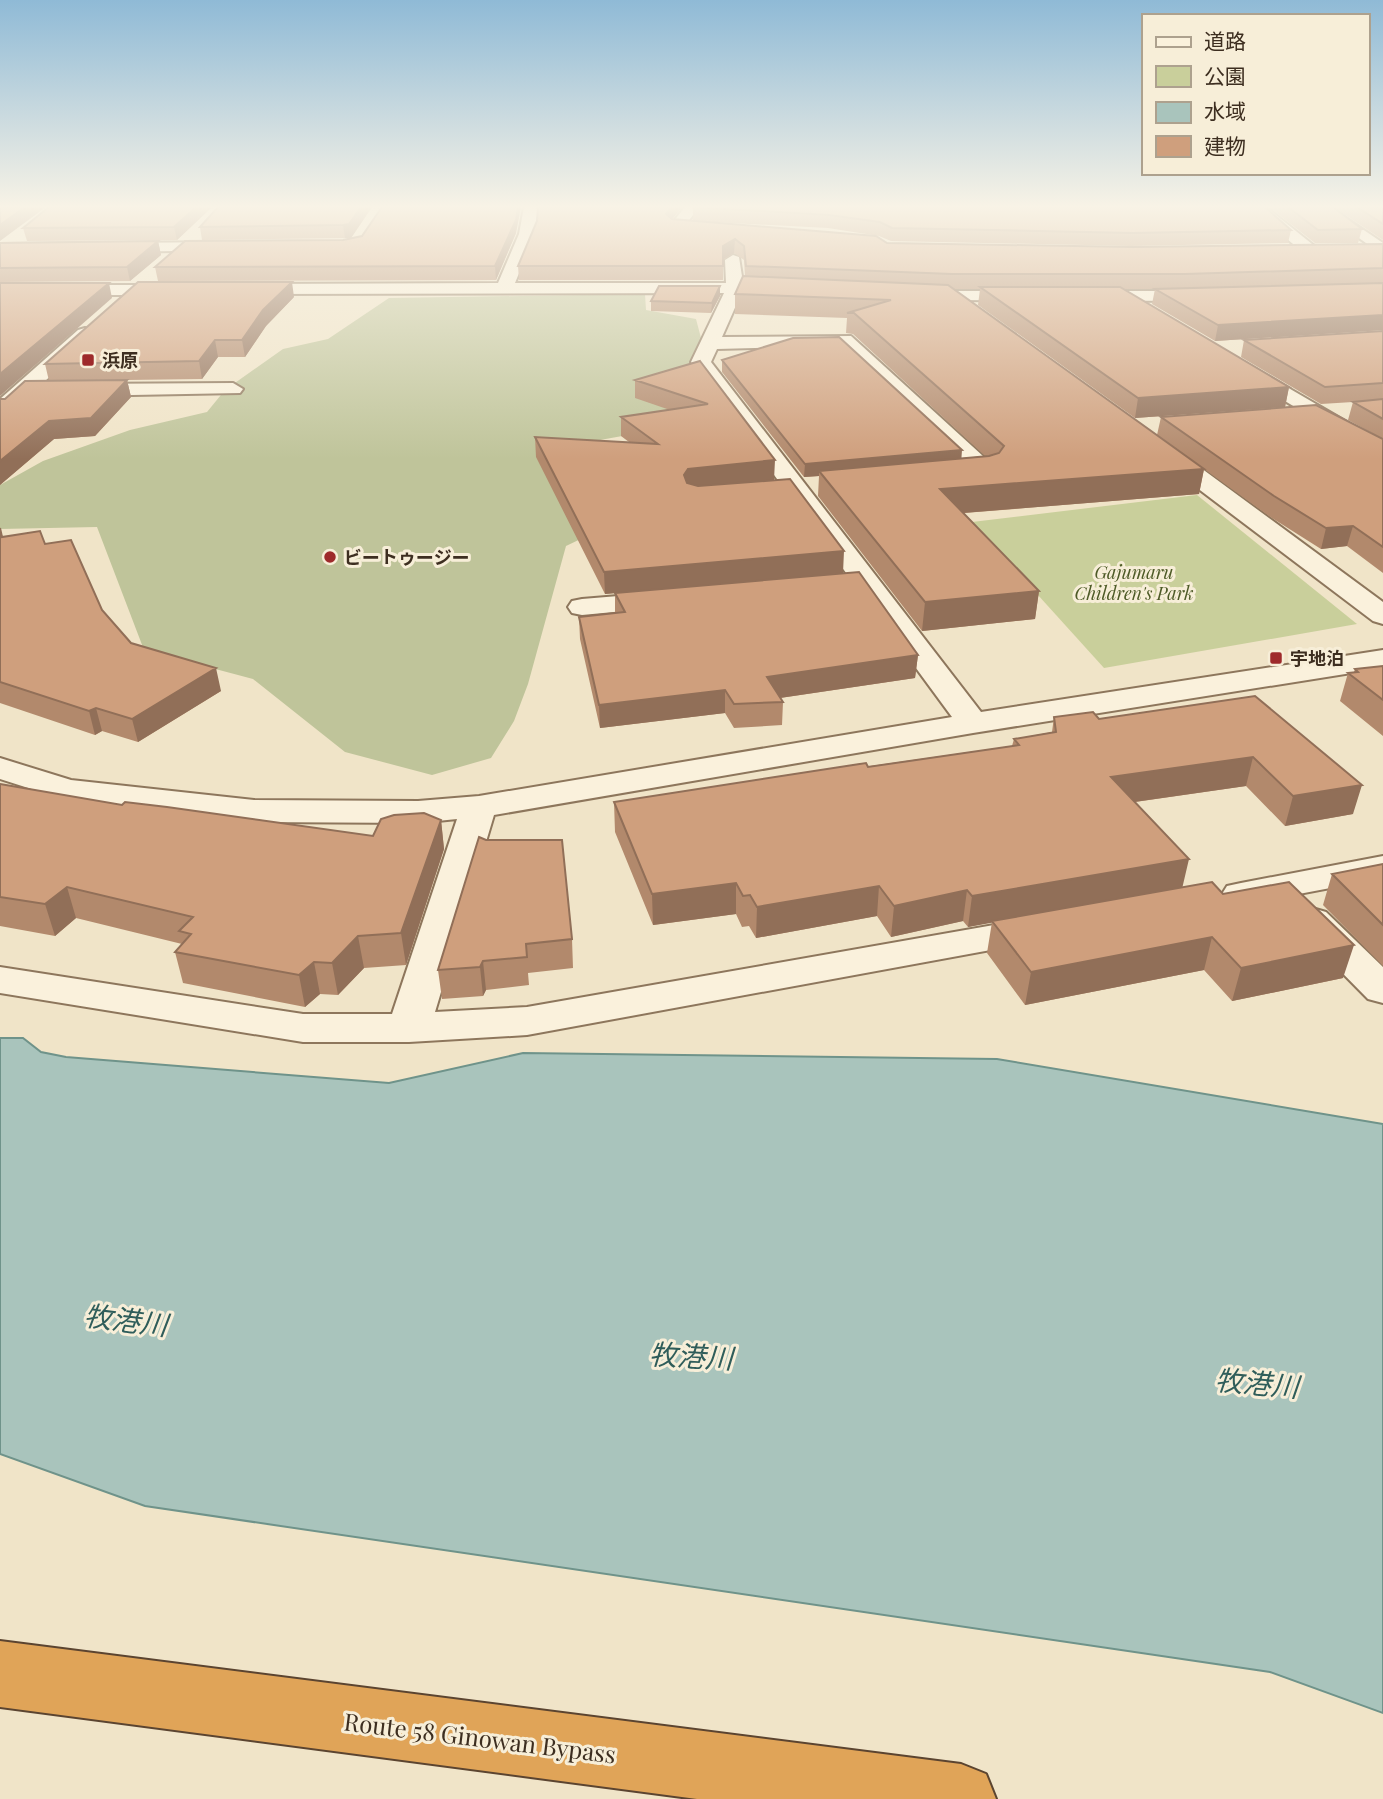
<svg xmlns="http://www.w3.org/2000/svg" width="1383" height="1799" viewBox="0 0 1383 1799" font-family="'Playfair Display','Noto Sans JP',serif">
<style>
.green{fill:#c9cf9b}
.cemetery{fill:#bfc49a}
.water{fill:#a9c4bc;stroke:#6f938a;stroke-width:2}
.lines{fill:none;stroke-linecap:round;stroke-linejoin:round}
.minor-casing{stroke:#8d765c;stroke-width:4}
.highway-casing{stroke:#5b4430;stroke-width:4}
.minor{fill:#faf1dc;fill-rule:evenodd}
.highway{fill:#e0a458;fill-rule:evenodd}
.wall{fill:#b2896c}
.shaded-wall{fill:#916f58}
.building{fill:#cf9f7d;stroke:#916f58;stroke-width:2}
.poi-dot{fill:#9e2a2b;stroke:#f7eed8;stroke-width:2.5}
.labels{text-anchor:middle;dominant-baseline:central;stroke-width:6;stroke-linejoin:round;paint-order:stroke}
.far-poi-label{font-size:18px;font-weight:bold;fill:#3d2e20;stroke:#f7eed8;text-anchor:start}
.far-park-label{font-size:18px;font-style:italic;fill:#4d5a26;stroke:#f7eed8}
.near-street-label{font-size:24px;fill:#3d2e20;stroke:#f7eed8}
.near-water-label{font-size:28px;font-style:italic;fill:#2f5d5a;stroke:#f7eed8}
</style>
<rect width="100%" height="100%" fill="#f0e4c8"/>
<path class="green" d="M1197 495 1357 624 1104 668 972 522Z"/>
<path class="cemetery" d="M645 294 646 310 696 319 722 418 589 442 681 491 566 546 528 684 514 721 491 758 432 775 345 752 253 679 144 650 97 527 0 529V485L43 461 130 430 207 412 225 390 283 349 328 339 389 298Z"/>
<path class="water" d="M0 1038H23L41 1052 66 1057 389 1083 523 1053 997 1059 1383 1124V1713L1270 1672 145 1506 0 1454Z"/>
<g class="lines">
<g class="minor-casing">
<path id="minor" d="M524 207H538L535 234 515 283H726L725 260 733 255 739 257 743 283 790 286 799 291 790 296 741 294 722 337 851 336 994 466 998 471 994 476H978L839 346 717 349 711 362 981 712 1383 650V668L973 733 494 815 435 1012 527 1007 1040 917 1054 921 1060 929 1054 937 1040 941 527 1035 409 1042H303L0 993V967L303 1014H392L457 819 418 823 254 822 66 800 0 779V758L71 780 254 800 418 801 479 796 952 717 691 362 724 293 241 294 232 289 241 284 498 283 519 234Z
M685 207H699L687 223 720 226 728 231 720 236 672 230 669 227Z
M1256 207H1266L1317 248V254H1305L1256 213Z
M1337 212 1383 243V255L1332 219V213Z
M228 242 234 244V250L0 254V244Z
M0 285H181L190 290 181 295H0Z
M913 291H1206L1215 296 1206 301 907 300 904 296Z
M85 328 92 330 94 334 92 338 8 415 0 416V399L78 330Z
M1242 361 1383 443V460L1235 371 1232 367 1235 363Z
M233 383 243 389 240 393 78 396 68 390 78 384Z
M1159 441 1167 443 1383 602V624L1373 621 1151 453 1148 448 1151 443Z
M667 592 677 594 681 600 677 606 582 615 572 613 568 607 572 601 582 599Z
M1383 856V878L1241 905 1227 902 1222 894 1227 886 1241 883Z
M1312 908 1326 912 1383 967V1003L1368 999 1298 928 1292 920 1298 912Z"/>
</g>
<g class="highway-casing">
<path id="highway" d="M0 1641 961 1764 986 1774 996 1799H697L0 1707Z"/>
</g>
<use href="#minor" class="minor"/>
<use href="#highway" class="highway"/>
</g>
<path class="wall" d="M49 207H212L177 240 27 241 23 228Z
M218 207H372L351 238 202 240 200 227Z
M538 207H682L672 219 887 243 1133 247 1383 244V330L1215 341 1152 304 1155 289H1123L1289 387 1285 407 1135 418 978 305 980 289H954L1157 435 1161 417 1372 433 1348 420 1353 402 1321 404 1241 357 1244 340 1383 331V573L1347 546 1321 549 1269 516 1204 469 1199 494 964 513 1039 591 1035 619 922 631 818 496 819 476 804 477 722 372V360L962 458 985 456 853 334 846 333 847 318 735 314V294L745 276 744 260 734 253 723 260V280H519L518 266 537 221Z
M693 207 1291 230 1288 243 1131 246 891 241 879 236 828 228 693 221Z
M1269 207H1383V240L1338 210H1336L1362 229 1358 243H1315Z
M516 233 496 280 158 281 155 267 343 240 362 236Z
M158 241 161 255 130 281 0 282V243Z
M720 286V296L711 313 651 311V301Z
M294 297 266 326 245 357H218L202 379 127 380 131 397 95 436 54 439 0 485V399H5L49 381 45 364Z
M700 361 774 480 843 573 696 586 918 655 915 678 780 698 783 702 782 725 734 728 725 713 600 728 580 639 579 617 615 613V593L605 594 536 457 535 437 629 442 621 436V417L670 410 635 398V380Z
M0 528 2 536 45 544 131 643 221 691 138 742 102 731 95 735 0 703Z
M1383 666V736L1340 701 1348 673 1354 672 1355 669Z
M1255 696 1353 814 1285 826 1246 786 1135 802 1182 887 1223 894 1343 978 1232 1001 1204 970 1025 1005 987 953 992 922 968 927 963 921 891 937 877 916 756 938 749 926 742 927 736 914 653 925 615 832 614 802 1012 746 1014 739 1052 732 1054 717 1099 719Z
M0 784 122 805 373 836 441 820 444 849 406 965 364 968 338 995 320 994 305 1007 183 983 175 952 182 944 76 918 55 936 0 926Z
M479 837 572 939 573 968 528 973 529 985 486 990 483 996 442 999 438 970Z
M1383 864V966L1323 905 1332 874Z"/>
<path class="shaded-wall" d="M25 207H46L0 241V225Z
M196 207H212L177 240 174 227Z
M361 207H372L351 238H345L343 225Z
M518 207H521L516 233 496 280 495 266Z
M672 207H682L666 227V214Z
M735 239 734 253 722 260 723 246Z
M158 241 161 255 130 281 127 267Z
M292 282 294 297 266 326 245 357 242 340 263 310Z
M109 283 112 298 0 396V374Z
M720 286V296L711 313 712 303Z
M1383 315V330L1215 341 1218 325Z
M215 340 218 357 202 379 199 361Z
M127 380 131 397 95 436 54 439 0 485V461L49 421Z
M1289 387 1285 407 1135 418 1138 398Z
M962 450 961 464 819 471V476L804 477 805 464Z
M775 460 774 480 688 489 684 475 688 469Z
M1204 469 1199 494 938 515 940 489Z
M1353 526 1347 546 1321 549 1326 528Z
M844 551 843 573 605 594 604 572Z
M1039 591 1035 619 922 631 925 602Z
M918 655 915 678 766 700 767 677Z
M216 668 221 691 138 742 132 719Z
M725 690V713L600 728 599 705Z
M96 708 102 731 95 735 89 711Z
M1253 757 1246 786 1106 806 1111 777Z
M1362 785 1353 814 1285 826 1293 796Z
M441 820 444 849 406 965 401 933Z
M1189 859 1182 889 968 927 972 896Z
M736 883V914L653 925 652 894Z
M879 886 877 916 756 938 757 907Z
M67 887 76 918 55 936 45 904Z
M967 890 963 921 891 937 894 906Z
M358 936 364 968 338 995 332 963Z
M1212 937 1204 970 1025 1005 1031 972Z
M1354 945 1343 978 1232 1001 1241 968Z
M483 961 486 990 483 996 480 967Z
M314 962 320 994 305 1007 299 975Z"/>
<path class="building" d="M0 207H25L0 225Z
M49 207H196L174 227 23 228Z
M218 207H361L349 224 343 225 200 227Z
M382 207H518L516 220 495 266 155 267 185 241 343 240 362 236Z
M538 207H672L666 214 672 219 876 236 887 243 1133 247 1383 244V268L1185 274H952L746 266 744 246 735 239 723 246V266H518L537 221Z
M693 207H1265L1291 230 1133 233 892 228 880 222 829 215Z
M1288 207H1333L1362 229 1318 230Z
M1357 207H1383V224Z
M158 241 127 267 0 268V243Z
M743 276 948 285 1204 469 940 489 1039 591 925 602 819 471 989 456 999 453 1004 446 854 313H847L891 300 735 294Z
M138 282H292L263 310 242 340H215L199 361 45 364Z
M0 283H109L0 374Z
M1383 283V315L1218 325 1155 289Z
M659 286H720L712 303 651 301Z
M980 287H1120L1289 387 1138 398Z
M1383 331V383L1325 387 1244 340Z
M839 337 962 450 805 464 722 360 793 338Z
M700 361 775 460 688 469 684 475 687 483 698 486 790 479 844 551 604 572 535 437 658 444 621 417 708 404 635 380Z
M127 380 91 418 49 421 0 461V399H5L25 381Z
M1383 399V419L1353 402Z
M1316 405 1383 439V547L1353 526 1326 528 1274 496 1161 417Z
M0 528 2 537 40 531 45 544 71 540 102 610 131 643 216 668 132 719 96 708 89 711 0 682Z
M859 572 918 655 767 677 783 702 734 704 725 690 599 705 579 617 625 612 615 593Z
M1383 666V700L1348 673 1358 672 1355 669Z
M1255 696 1362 785 1293 796 1253 757 1111 777 1189 859 972 896 967 890 894 906 879 886 757 907 750 895 743 896 736 883 652 894 614 802 866 763 868 767 1019 745 1014 739 1056 732 1054 717 1093 712 1099 719Z
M0 784 122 805 125 802 167 807 373 836 381 819 394 815 424 813 441 820 401 933 358 936 332 963 314 962 299 975 175 952 191 934 179 931 193 917 67 887 45 904 0 897Z
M479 837 486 840H562L572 939 526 944 527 957 483 961 480 967 438 970Z
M1383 864V925L1332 874Z
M1212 882 1223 894 1289 882 1354 945 1241 968 1212 937 1031 972 992 921Z"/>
<linearGradient id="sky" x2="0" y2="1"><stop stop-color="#8fbad6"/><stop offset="0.45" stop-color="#f8f3e6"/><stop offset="1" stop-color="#f8f3e6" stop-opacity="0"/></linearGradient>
<rect width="1383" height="459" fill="url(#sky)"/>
<g class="poi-dot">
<rect x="81" y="353" width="14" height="14" rx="3.5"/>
<circle cx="330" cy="557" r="7"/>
<rect x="1269" y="651" width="14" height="14" rx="3.5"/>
</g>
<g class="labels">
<g class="far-poi-label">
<text x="102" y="360">浜原</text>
<text x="344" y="557">ビートゥージー</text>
<text x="1290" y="658">宇地泊</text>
</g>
<g class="far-park-label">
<text x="1134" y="572">Gajumaru<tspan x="1134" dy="21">Children's Park</tspan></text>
</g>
<g class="near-street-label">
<text transform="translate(480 1737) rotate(7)">Route 58 Ginowan Bypass</text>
</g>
<g class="near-water-label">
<text transform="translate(126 1319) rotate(7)">牧港川</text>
<text transform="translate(691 1355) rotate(3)">牧港川</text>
<text transform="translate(1257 1382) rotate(5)">牧港川</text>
</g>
</g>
<rect x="1142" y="14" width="228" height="161" fill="#f7eed8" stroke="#ada18e" stroke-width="2"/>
<rect x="1156" y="37" width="35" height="10" fill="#faf1dc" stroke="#ada18e" stroke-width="2"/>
<text x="1204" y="49" font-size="21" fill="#3d2e20">道路</text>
<rect x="1156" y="66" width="35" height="21" fill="#c9cf9b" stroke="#ada18e" stroke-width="2"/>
<text x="1204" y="84" font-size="21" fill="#3d2e20">公園</text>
<rect x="1156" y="102" width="35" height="21" fill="#a9c4bc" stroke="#ada18e" stroke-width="2"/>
<text x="1204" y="119" font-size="21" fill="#3d2e20">水域</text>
<rect x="1156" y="136" width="35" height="21" fill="#cf9f7d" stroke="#ada18e" stroke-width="2"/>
<text x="1204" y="154" font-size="21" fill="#3d2e20">建物</text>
</svg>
